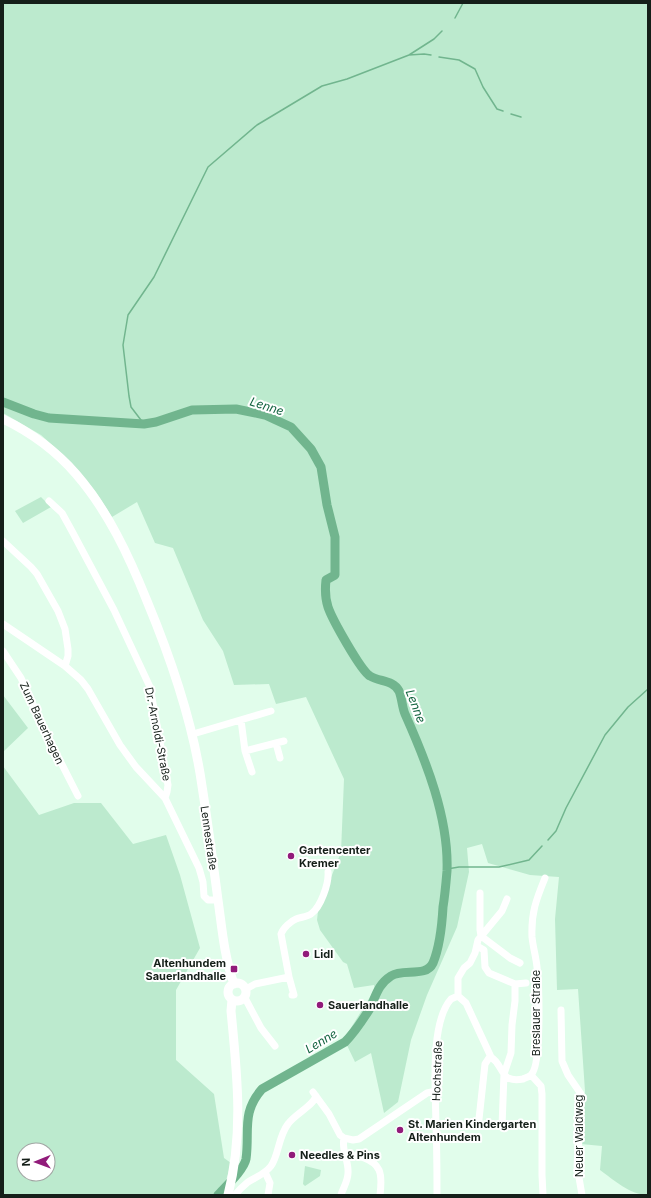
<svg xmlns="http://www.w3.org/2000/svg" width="651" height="1198" viewBox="0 0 651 1198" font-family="Inter,sans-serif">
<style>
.green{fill:#bceace;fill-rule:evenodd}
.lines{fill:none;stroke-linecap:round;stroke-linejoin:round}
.stream{stroke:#71b58e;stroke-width:1.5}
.river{stroke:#71b58e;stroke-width:9}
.minor{stroke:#fff;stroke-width:7}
.major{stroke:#fff;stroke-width:9}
.poi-dot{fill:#911b7a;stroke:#fff;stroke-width:1.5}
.labels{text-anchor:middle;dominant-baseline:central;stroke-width:4;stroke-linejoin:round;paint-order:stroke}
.street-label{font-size:11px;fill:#151f19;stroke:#fff}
.poi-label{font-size:11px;font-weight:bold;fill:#151f19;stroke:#fff;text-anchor:start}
.water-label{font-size:12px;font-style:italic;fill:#11623e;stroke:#fff}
</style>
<rect width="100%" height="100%" fill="#e1fdeb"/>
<path class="green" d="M3 3H648V1195C630 1195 614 1180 600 1170L602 1146 581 1144 585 1091 578 989 557 990 555 919 559 877 530 875 488 863 482 844 467 848 469 872 457 927 427 995 411 1040 398 1102 384 1113 371 1053 355 1062 344 1039 375 989 374 985 354 988 347 964 343 962 320 930 317 920 318 911 341 852 344 779 306 697 276 704 269 684 234 685 223 651 203 620 173 548 155 543 137 502 112 517 96 492 71 462 41 435 3 413Z
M41 497 51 507 23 523 15 511Z
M3 695 28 728 3 752Z
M3 766 39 815 74 803H101L133 844 166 835 180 875 200 948 176 990V1060L214 1094 224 1158 231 1163 222 1195H3ZM24 1150H48V1174H24Z
M305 1166 321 1170 320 1176 305 1186 303 1184Z"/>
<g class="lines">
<path class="stream" d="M455 18 463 3
M409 55 424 54 431 55
M439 57 459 60 475 69 483 87 497 109 503 111
M511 114 521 117
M144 424 131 407 129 396 123 345 128 315 154 277 208 167 257 125 322 86 347 79 409 55 434 39 442 31
M548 840 556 831 566 808 605 735 628 707 648 689
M447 869 459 867H499L529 860 542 846"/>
<path class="river" d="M3 402 34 414 49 418 144 424 156 422 192 410 236 409 265 415 291 427 311 449 321 467 327 505 335 537V575L326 580C325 589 325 598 328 607 332 619 361 671 370 676 380 682 393 680 399 691 402 698 402 707 405 714 426 761 449 818 447 871 446 883 445 895 443 907 442 925 440 946 433 963 426 978 403 968 391 976 377 985 376 997 369 1010 362 1021 354 1033 345 1042L262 1089C241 1113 250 1131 246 1159 244 1170 225 1187 218 1195"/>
<path class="minor" d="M49 501 62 513 73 533 114 610 150 687 168 785 167 792 165 798 199 868 203 882 204 896 208 900H218
M3 541 31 567 37 574 58 611 65 629 68 649V656L65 666
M3 624 65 666 81 680 88 689 120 745 136 767 165 798
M3 651 21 678 48 737 78 796
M241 720 245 751 252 772
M193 734 271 711
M276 743 284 741
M245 751 276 743 280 758
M480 893V930L481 936 510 958 520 963
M477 946 484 950 485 967 489 973 515 984 526 983
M289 977 294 995H292
M246 989 255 984 289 977 281 934C283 928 291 921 296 919 301 917 307 917 311 914 321 907 329 883 328 872
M458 996 466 1003 491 1057C493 1059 496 1061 497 1063 501 1068 503 1075 508 1078 512 1080 518 1080 523 1079 525 1078 529 1077 531 1075 542 1065 539 984 537 967 536 957 533 947 532 937 531 913 536 900 545 878
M458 996V978L464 968 470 963 475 953 478 940 502 911 507 899
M245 998 261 1028 275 1046
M561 1010 562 1061 568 1075 581 1094 580 1126 577 1166 582 1195
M531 1075 541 1086 542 1094V1175L543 1195
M313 1092 329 1114 340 1135 344 1138C341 1150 349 1161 348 1173 348 1181 343 1188 341 1195
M479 1119 485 1064 489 1058 491 1057
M502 1126 504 1074 511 1053 512 1025 515 1001V984
M344 1138 353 1140 359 1139 427 1093 436 1091
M345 1155C356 1154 374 1159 379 1170 382 1177 381 1187 380 1195
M265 1172 270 1183 268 1195
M235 1195C239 1190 243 1186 248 1182 256 1177 265 1174 271 1166 279 1155 278 1137 288 1124 295 1114 313 1106 316 1096
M437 1195C437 1172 437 1150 436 1128 436 1095 429 1024 451 999L458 996"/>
<path class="major" d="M3 419C30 432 56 451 76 474 108 511 129 556 147 601 172 661 193 722 202 786 208 824 213 862 218 900 222 928 224 956 234 984
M228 992a9 9 0 1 1 18 0a9 9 0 1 1-18 0Z
M228 1195C244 1134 237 1073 231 1011L232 1000"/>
</g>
<g class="poi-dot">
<circle cx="291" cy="856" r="4"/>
<circle cx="306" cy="954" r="4"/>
<rect x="230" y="965" width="8" height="8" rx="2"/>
<circle cx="320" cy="1005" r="4"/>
<circle cx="400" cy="1130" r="4"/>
<circle cx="292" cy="1155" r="4"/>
</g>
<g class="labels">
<g class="street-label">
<text transform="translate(42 723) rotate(65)">Zum Bauerhagen</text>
<text transform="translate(158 734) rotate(79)">Dr.-Arnoldi-Straße</text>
<text transform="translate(209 838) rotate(82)">Lennestraße</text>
<text transform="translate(536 1013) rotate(-90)">Breslauer Straße</text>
<text transform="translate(437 1071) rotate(-88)">Hochstraße</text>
<text transform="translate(579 1136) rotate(-90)">Neuer Waldweg</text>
</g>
<g class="poi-label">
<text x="299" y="850">Gartencenter<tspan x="299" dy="13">Kremer</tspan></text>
<text x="314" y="954">Lidl</text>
<text x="226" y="963" text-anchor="end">Altenhundem<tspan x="226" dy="13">Sauerlandhalle</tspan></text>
<text x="328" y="1005">Sauerlandhalle</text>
<text x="408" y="1124">St. Marien Kindergarten<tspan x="408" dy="13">Altenhundem</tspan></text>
<text x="300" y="1155">Needles &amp; Pins</text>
</g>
<g class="water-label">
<text transform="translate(267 406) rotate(18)">Lenne</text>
<text transform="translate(416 706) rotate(69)">Lenne</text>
<text transform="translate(321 1041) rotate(-31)">Lenne</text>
</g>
</g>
<rect width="651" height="1198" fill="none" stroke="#151f19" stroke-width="8"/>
<g transform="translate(36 1162) rotate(269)"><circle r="19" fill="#ffffff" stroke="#a1a5a3"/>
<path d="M0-3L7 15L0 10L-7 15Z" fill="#911b7a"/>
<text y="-6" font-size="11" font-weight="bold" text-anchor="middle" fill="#151f19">N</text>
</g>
</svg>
